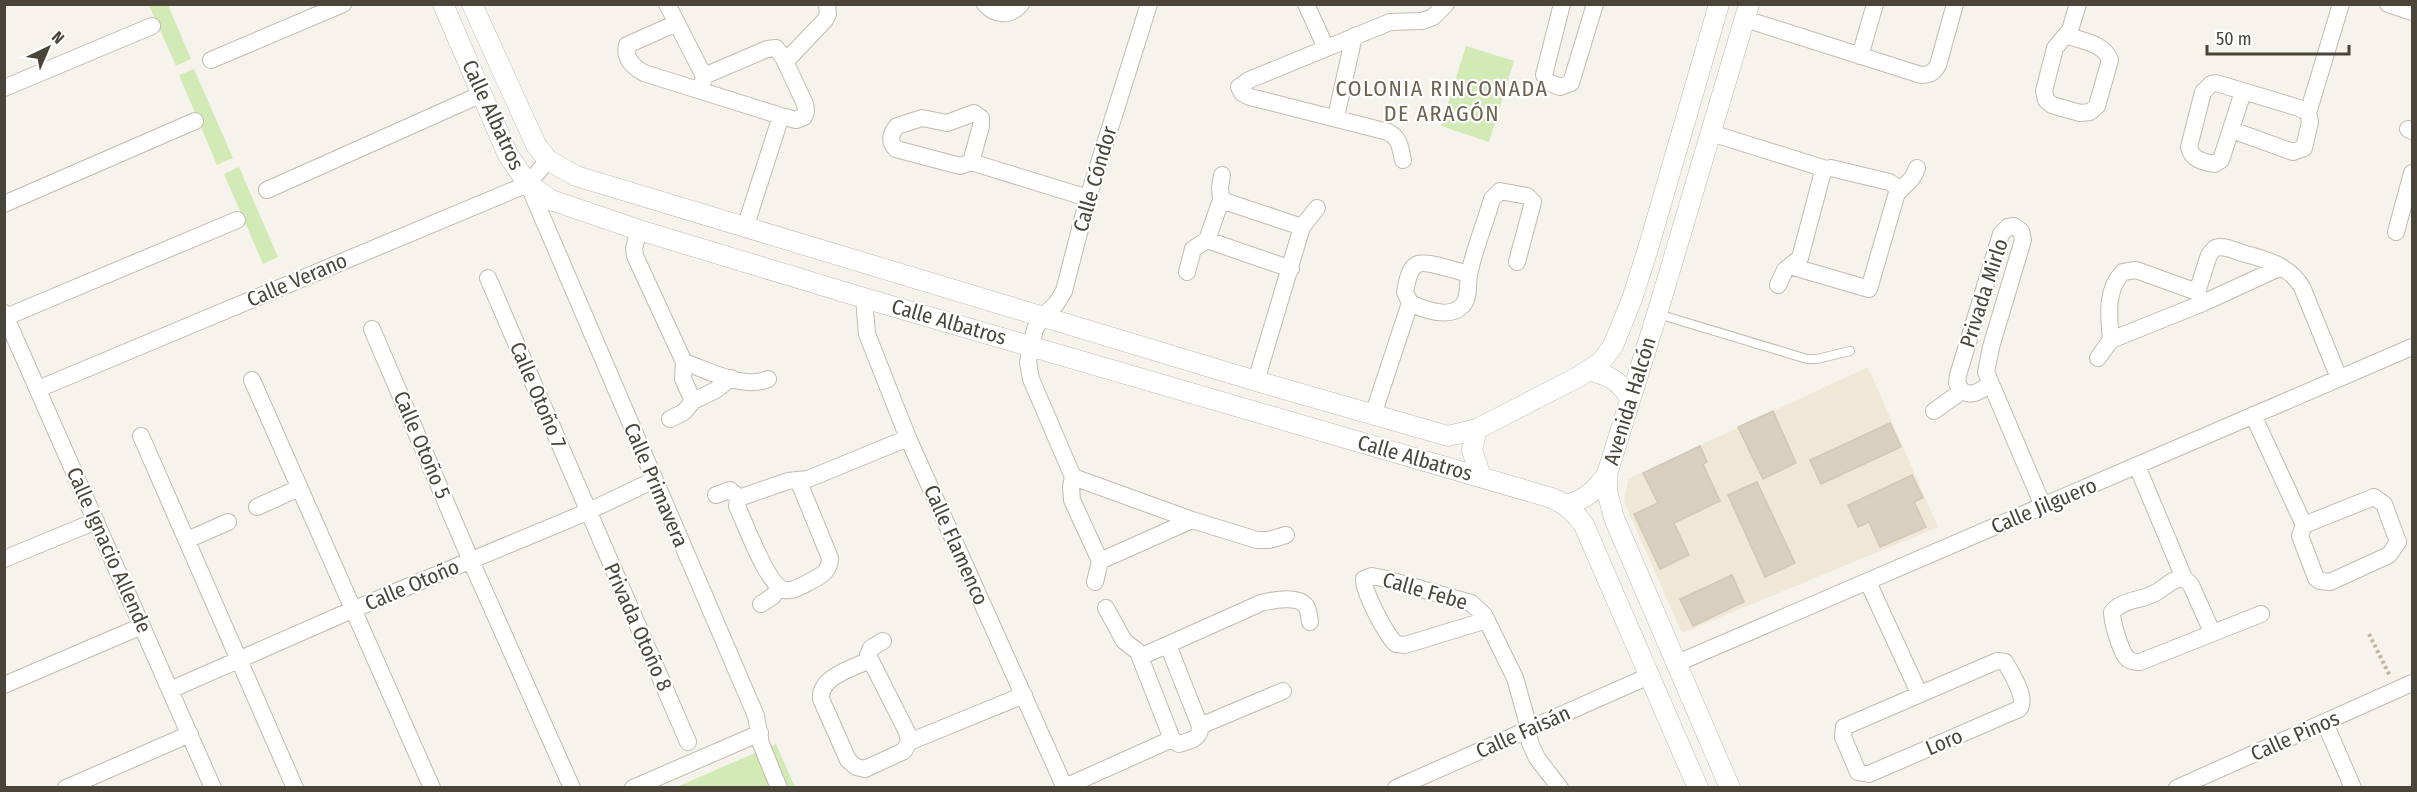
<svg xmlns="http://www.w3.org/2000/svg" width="2417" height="792" viewBox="0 0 2417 792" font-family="'Fira Sans Condensed',sans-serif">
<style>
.education{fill:#efe8d6}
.green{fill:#d2eab5}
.building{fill:#d8cfc1;stroke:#d3c7b4;stroke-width:1.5}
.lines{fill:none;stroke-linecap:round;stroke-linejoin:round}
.service-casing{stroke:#c2bbae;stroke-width:10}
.minor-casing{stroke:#c2bbae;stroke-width:18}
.tertiary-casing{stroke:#c2bbae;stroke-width:21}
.path{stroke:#c4b79f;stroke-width:4;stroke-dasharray:3 3;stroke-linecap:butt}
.service{stroke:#fff;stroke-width:8}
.minor{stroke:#fff;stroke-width:16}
.tertiary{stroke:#fff;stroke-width:20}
.labels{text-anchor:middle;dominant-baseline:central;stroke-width:4.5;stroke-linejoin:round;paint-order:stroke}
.street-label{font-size:21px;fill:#4b4439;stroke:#fff}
.neighbourhood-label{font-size:22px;letter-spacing:1.5px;fill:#6e6250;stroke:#fff}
</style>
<rect width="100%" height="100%" fill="#f6f3ec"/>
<path class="education" d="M1868 367 1938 527 1682 633 1624 502 1628 479Z"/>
<path class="green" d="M149 5H168L191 59 176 66Z
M1466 46 1514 61 1489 142 1441 126Z
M194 69 233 158 217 165 179 75Z
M239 167 278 257 263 264 224 174Z
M776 744 795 787 674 788Z"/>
<path class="building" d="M1773 411 1796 463 1763 479 1738 427Z
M1890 423 1901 447 1821 484 1810 460Z
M1700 446 1707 462 1703 464 1720 501 1674 523 1689 555 1660 569 1634 514 1658 503 1643 473Z
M1912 475 1923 498 1914 502 1926 527 1880 547 1869 522 1858 527 1848 505Z
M1757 482 1795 563 1765 577 1728 495Z
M1732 575 1744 602 1693 626 1680 599Z"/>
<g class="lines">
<g class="service-casing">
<path id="service" d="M1658 314 1807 359H1817L1850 351"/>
</g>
<g class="minor-casing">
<path id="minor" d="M667 4 704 76
M985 4C995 16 1010 17 1021 4
M1306 4 1326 48
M1562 4 1544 75 1548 82 1560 87 1571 83 1595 4
M2388 4 2412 12
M1745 19 1921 75C1930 75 1934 72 1938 65L1955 4
M677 23 627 45C624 58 633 67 644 73L781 116 796 120 804 117 806 111 805 104 783 57 776 48 767 49 704 76 701 90
M2066 35C2081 41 2104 43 2110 60L2097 106 2090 112 2080 113 2052 105 2046 100 2044 91 2055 48 2070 30 2078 4
M1860 56 1875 4
M211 60 343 4
M785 62 825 20 828 14 827 4
M4 88 152 26
M2243 92 2221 160 2214 164C2203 162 2191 159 2189 147L2203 92 2211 84 2216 83 2299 108 2308 113
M1336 117 1354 36
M2408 129 2412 131
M2232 130 2293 152 2304 148 2310 122 2308 113 2341 4
M1711 133 1826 169 1831 168 1889 182 1900 189
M1403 160C1400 147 1400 138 1388 132L1250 97 1242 93 1239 87 1249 80 1390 22 1422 21 1433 17 1446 4
M971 162 981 126V118L974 113 947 123 922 118 897 126C890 134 889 142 896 149L960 166 971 162 1088 198
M528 184 756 716 761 744 779 788
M267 190 482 94
M1221 200 1302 227
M4 204 195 121
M745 228 781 116
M639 230 634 248 635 256 684 362 683 379 693 401
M2396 232 2412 173
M1207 240 1291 269
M1790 266 1869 289 1896 196C1902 184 1912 184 1917 168
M1187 272 1193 249 1207 240 1221 200 1220 187 1222 175
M488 278 688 742
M1778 285 1785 270 1800 258 1822 175 1826 169
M864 298 867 334 908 438 1065 788
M1410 303C1425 310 1449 319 1462 306 1470 298 1467 285 1469 275 1474 249 1485 224 1492 199L1500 191 1527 196 1533 202 1517 262
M2203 303 2197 292 2209 255 2215 248C2224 245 2233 250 2242 253 2265 259 2289 265 2302 287L2339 378
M4 313 213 788
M6 317 237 220
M372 329 471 561 572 788
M2111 340C2109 317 2105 290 2123 272L2136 270 2197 292
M2098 358 2111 340 2203 303 2281 267
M684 362C708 370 743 390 768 379
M252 380 432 788
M1256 381 1302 227 1317 208
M38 389 528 184 548 160
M1962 391 1957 383 1958 375 2001 234 2008 227 2014 226 2021 231 2023 240 1991 347 1986 372 2043 506
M1934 411 1962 391C1973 397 1979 391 1989 385
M1373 415 1410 303 1405 292C1407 284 1408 270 1416 265 1424 259 1459 272 1469 274
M2253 415 2304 525 2300 536 2316 578 2320 581 2330 582 2389 555 2398 542 2384 504 2374 497 2304 525
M670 419 684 412 693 401 716 390 731 378
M141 436 295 788
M2137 466 2184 578 2191 585 2212 632
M1073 477 1192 520 1257 540H1269L1286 535
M716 495 730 490 739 498 737 506C745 523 768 587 785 590 793 592 803 585 811 581 821 576 830 571 830 558L798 480
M739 498 788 481 808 479 908 438
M257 507 299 488
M187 540 228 522
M4 559 96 521
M1100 561 1192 520
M2184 578C2172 578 2165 588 2155 593 2141 601 2123 599 2112 612 2112 622 2120 649 2126 657 2130 662 2135 662 2140 662L2261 614
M1095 582 1100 561 1072 500 1071 487 1073 477 1031 379 1028 362 1035 329 1043 316 1056 304 1064 291 1088 198 1149 4
M1868 582 1919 693
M761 604 773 596 779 588
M1106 608 1124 641 1137 651 1140 657 1172 739 1179 744C1189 741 1201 739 1200 726L1168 645
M1487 620 1405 645 1396 644C1386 635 1363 591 1364 579L1372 576 1382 578 1471 603 1484 615 1515 678 1526 717 1530 743 1537 758 1560 788
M883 641 871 648 868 655 907 732 909 742
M1140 657 1261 603C1273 600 1298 595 1306 606 1309 611 1309 617 1310 622
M870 660C853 668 819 677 821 699L848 760 856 767 865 769 904 751 909 742 1024 695
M1997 661 2005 662C2011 673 2028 698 2019 709L1869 774 1858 772 1843 737 1844 727Z
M1675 664 2412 347
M4 685 142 626
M170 690 352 610 587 512 654 480
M2325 723 2353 788
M1200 726 1283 691
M1065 787 1172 739
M66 788 190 734
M633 788 760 733
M1396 788 1649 676
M2177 788 2412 683"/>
</g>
<g class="tertiary-casing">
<path id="tertiary" d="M443 4 508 155 528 184 551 200 639 230 864 298 1552 498C1566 504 1575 512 1584 525L1698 788
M472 4 536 145 548 160 576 176 1256 381 1448 436 1477 429 1578 377 1601 362 1613 346 1632 299 1648 249 1719 4
M1590 371C1609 375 1620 381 1630 399
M1477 429 1472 450 1481 477
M1566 505C1586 499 1595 491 1607 474
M1730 788 1614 518 1607 491V474L1657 314 1749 4"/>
</g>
<path class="path" d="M2369 634 2390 676"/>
<use href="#service" class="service"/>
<use href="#minor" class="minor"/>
<use href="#tertiary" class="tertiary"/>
</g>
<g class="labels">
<g class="street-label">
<text transform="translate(493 115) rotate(65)">Calle Albatros</text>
<text transform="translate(1095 179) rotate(-74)">Calle Cóndor</text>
<text transform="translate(297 280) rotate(-23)">Calle Verano</text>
<text transform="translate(1984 293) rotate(-72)">Privada Mirlo</text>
<text transform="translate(949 322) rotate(16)">Calle Albatros</text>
<text transform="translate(538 395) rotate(67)">Calle Otoño 7</text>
<text transform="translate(1630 401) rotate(-73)">Avenida Halcón</text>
<text transform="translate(422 445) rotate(67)">Calle Otoño 5</text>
<text transform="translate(1415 458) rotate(16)">Calle Albatros</text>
<text transform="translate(656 485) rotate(67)">Calle Primavera</text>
<text transform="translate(2044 506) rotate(-23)">Calle Jilguero</text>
<text transform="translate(956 545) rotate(66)">Calle Flamenco</text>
<text transform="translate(109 550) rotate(66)">Calle Ignacio Allende</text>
<text transform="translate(412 585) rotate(-23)">Calle Otoño</text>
<text transform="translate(1425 591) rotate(16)">Calle Febe</text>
<text transform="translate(638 627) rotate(66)">Privada Otoño 8</text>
<text transform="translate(1523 732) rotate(-24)">Calle Faisán</text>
<text transform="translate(2295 736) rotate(-24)">Calle Pinos</text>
<text transform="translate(1944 742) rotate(-23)">Loro</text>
</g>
<g class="neighbourhood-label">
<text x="1442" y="88">COLONIA RINCONADA<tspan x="1442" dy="25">DE ARAGÓN</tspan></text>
</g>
</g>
<rect width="2417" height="792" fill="none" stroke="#4b4439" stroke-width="12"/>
<g transform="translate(48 48) rotate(44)" stroke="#ffffff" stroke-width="4.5" paint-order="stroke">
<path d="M0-4.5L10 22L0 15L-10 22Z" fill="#4b4439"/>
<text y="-9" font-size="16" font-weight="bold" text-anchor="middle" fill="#4b4439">N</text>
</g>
<path d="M2207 45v9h142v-9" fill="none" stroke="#4b4439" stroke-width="3"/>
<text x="2216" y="45" font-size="18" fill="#4b4439" stroke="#ffffff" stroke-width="4.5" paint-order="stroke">50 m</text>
</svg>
